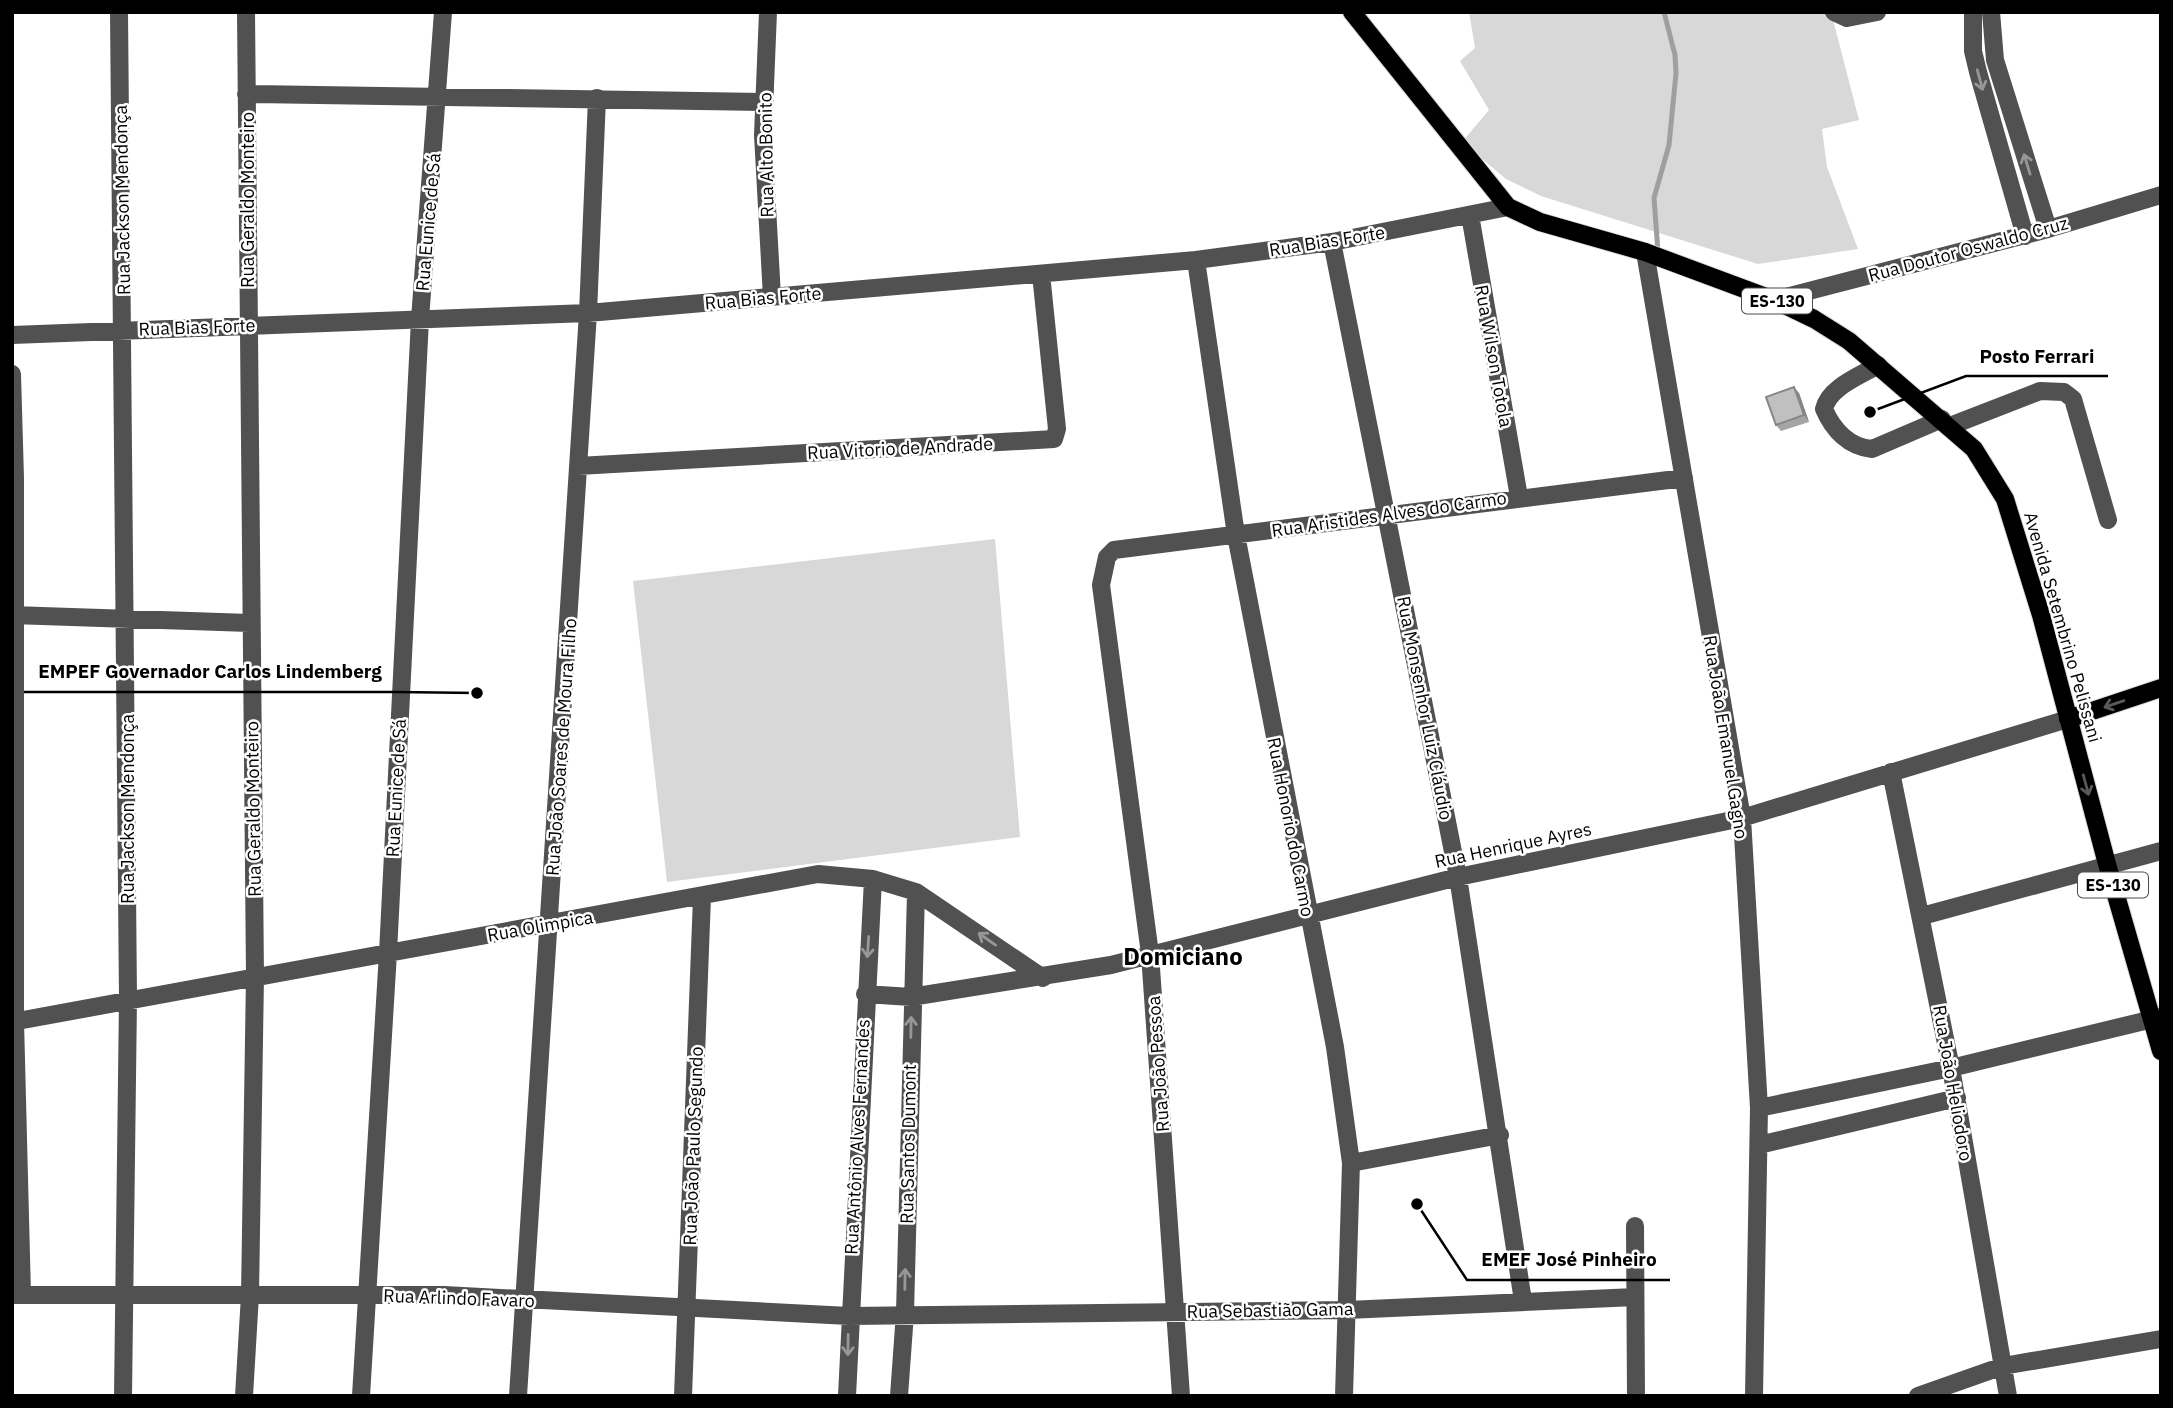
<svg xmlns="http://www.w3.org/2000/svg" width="2173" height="1408" viewBox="0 0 2173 1408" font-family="'IBM Plex Sans',sans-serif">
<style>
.green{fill:#d8d8d8}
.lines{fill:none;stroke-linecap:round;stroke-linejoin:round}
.stream{stroke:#9f9f9f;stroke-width:5}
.major-casing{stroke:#dbdbdb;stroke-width:20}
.minor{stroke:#515151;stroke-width:18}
.major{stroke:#000;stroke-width:18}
.wall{fill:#a5a5a5}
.shaded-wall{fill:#868686}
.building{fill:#c0c0c0;stroke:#868686;stroke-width:2}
.oneway{stroke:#979797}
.oneway2{stroke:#595959}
.labels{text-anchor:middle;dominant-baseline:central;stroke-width:5;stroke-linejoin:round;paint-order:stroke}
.shield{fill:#fff;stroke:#4c4c4c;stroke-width:2}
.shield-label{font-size:16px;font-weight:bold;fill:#000}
.street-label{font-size:18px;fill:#000;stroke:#fff}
.district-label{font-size:24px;font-weight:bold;fill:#000;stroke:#fff}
.leader{fill:none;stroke:#000;stroke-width:2.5}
.callout-dot{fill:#000;stroke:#fff;stroke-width:2.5}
.callout-label{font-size:19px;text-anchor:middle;font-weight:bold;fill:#000;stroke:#fff;stroke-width:5;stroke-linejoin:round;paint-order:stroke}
</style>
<rect width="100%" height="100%" fill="#fff"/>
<path class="green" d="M1469 12H1831L1859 120 1822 129 1827 167 1858 249 1758 264 1541 196 1506 179 1462 142 1489 110 1460 61 1475 48Z
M995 539 1020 837 667 882 633 581Z"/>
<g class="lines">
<path class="stream" d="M1658 252 1654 198 1669 145 1676 73 1675 55 1664 12"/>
<g class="major-casing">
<path id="major" d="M1352 12 1508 207 1540 222 1645 252 1774 300 1814 319 1849 341 1974 449 2005 499 2041 615 2107 864 2161 1051
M2068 719 2161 688"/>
</g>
<path class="minor" d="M119 12 128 999 123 1396
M768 12 763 135 772 297
M1834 12 1847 18 1877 12
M1973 12V51L1978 72 2025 236
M1991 12 1995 60 2048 229
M246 94 763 102
M1470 215 1519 497
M1332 242 1458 877 1523 1301
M1645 252 1742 818 1759 1108 1754 1396
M1196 260 1236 535 1335 1047 1351 1163 1344 1396
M1774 300 2048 229 2161 195
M12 335 588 313 1196 260 1332 242 1508 207
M1878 365C1860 376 1829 387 1824 409 1833 430 1849 447 1872 449L1942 419
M12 374 15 478V1021L22 1295
M1950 426 2040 391 2064 392 2073 399 2108 520
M578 466 1054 439 1057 429 1041 274
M12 615 250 623
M1891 772 1951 1068 2008 1396
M1922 916 2161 851
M865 994 911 997 1111 965 1458 877 1742 818 2068 719
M12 1022 818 874 873 879 916 892 1043 978
M1759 1108 1951 1068 2161 1017
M1759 1145 1957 1098
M1351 1163 1500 1135
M1635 1226 1636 1396
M12 1295H444L849 1316 1347 1310 1635 1297
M244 1396 250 1295 255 976 246 12
M361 1396 388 953 420 319 443 12
M518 1396 588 313 597 98
M683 1396 702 897
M847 1396 873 879
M899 1396 905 1313 916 892
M1181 1396 1150 954 1101 585 1107 557 1114 550 1684 478
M1918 1396 2003 1366 2161 1339"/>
<use href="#major" class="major"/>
</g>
<path class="wall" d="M1799 393 1809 422 1781 431 1776 425Z"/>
<path class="shaded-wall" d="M1794 387 1799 393 1809 422 1804 415Z"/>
<path class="building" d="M1794 387 1804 415 1776 425 1766 397Z"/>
<defs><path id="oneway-shaft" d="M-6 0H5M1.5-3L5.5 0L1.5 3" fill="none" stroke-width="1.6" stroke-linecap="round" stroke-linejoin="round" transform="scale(1.75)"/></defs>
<g class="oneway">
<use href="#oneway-shaft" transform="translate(1980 80) rotate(75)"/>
<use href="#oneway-shaft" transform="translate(2027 164) rotate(-107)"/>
<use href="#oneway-shaft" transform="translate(987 939) rotate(-145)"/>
<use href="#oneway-shaft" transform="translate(868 947) rotate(94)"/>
<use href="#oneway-shaft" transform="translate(911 1027) rotate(-89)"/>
<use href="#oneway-shaft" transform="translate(905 1279) rotate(-89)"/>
<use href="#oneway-shaft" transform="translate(848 1345) rotate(91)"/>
</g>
<g class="oneway2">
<use href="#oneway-shaft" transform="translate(2114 704) rotate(161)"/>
<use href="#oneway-shaft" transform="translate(2086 785) rotate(75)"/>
</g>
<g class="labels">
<g class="shield">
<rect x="1742" y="288.5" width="70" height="25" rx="5"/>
<rect x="2078" y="872.5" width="70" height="25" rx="5"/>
</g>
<g class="shield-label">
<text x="1777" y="301">ES-130</text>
<text x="2113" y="885">ES-130</text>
</g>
<g class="street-label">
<text transform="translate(766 155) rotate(-91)">Rua Alto Bonito</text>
<text transform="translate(122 200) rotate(-91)">Rua Jackson Mendonça</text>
<text transform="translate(247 200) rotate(-90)">Rua Geraldo Monteiro</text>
<text transform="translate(428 222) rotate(-85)">Rua Eunice de Sá</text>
<text transform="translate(1327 241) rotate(-9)">Rua Bias Forte</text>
<text transform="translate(1968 249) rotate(-15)">Rua Doutor Oswaldo Cruz</text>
<text transform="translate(763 298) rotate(-5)">Rua Bias Forte</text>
<text transform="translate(197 327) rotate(-2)">Rua Bias Forte</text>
<text transform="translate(1494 356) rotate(80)">Rua Wilson Totola</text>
<text transform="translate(900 448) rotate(-3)">Rua Vitorio de Andrade</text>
<text transform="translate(1389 514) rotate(-8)">Rua Aristides Alves do Carmo</text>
<text transform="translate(2063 627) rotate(74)">Avenida Setembrino Pelissani</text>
<text transform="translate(1425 708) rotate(79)">Rua Monsenhor Luiz Cláudio</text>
<text transform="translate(1726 737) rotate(81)">Rua João Emanuel Gagno</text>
<text transform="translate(561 747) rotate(-86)">Rua João Soares de Moura Filho</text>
<text transform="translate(396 788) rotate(-87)">Rua Eunice de Sá</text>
<text transform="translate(127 809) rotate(-90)">Rua Jackson Mendonça</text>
<text transform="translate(253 809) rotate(-91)">Rua Geraldo Monteiro</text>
<text transform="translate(1291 827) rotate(79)">Rua Honorio do Carmo</text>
<text transform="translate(1513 845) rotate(-12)">Rua Henrique Ayres</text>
<text transform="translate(540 926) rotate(-10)">Rua Olimpica</text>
<text transform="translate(1158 1064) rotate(-94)">Rua João Pessoa</text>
<text transform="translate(1953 1083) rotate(80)">Rua João Heliodoro</text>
<text transform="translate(857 1137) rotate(-87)">Rua Antônio Alves Fernandes</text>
<text transform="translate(908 1144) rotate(-89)">Rua Santos Dumont</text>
<text transform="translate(693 1146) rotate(-88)">Rua João Paulo Segundo</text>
<text transform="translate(459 1298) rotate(2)">Rua Arlindo Favaro</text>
<text transform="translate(1270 1310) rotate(-1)">Rua Sebastião Gama</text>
</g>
<g class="district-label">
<text x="1183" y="956">Domiciano</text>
</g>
</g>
<path class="leader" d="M1870 412L1966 376H2108M477 693L396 692H24M1417 1204L1467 1280H1670"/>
<g class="callout-dot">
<circle cx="1870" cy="412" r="7"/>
<circle cx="477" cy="693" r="7"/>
<circle cx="1417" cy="1204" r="7"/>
</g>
<g class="callout-label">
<text x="2037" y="363">Posto Ferrari</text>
<text x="210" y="678">EMPEF Governador Carlos Lindemberg</text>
<text x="1569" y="1266">EMEF José Pinheiro</text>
</g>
<rect width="2173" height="1408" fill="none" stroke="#000000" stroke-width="28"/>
</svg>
